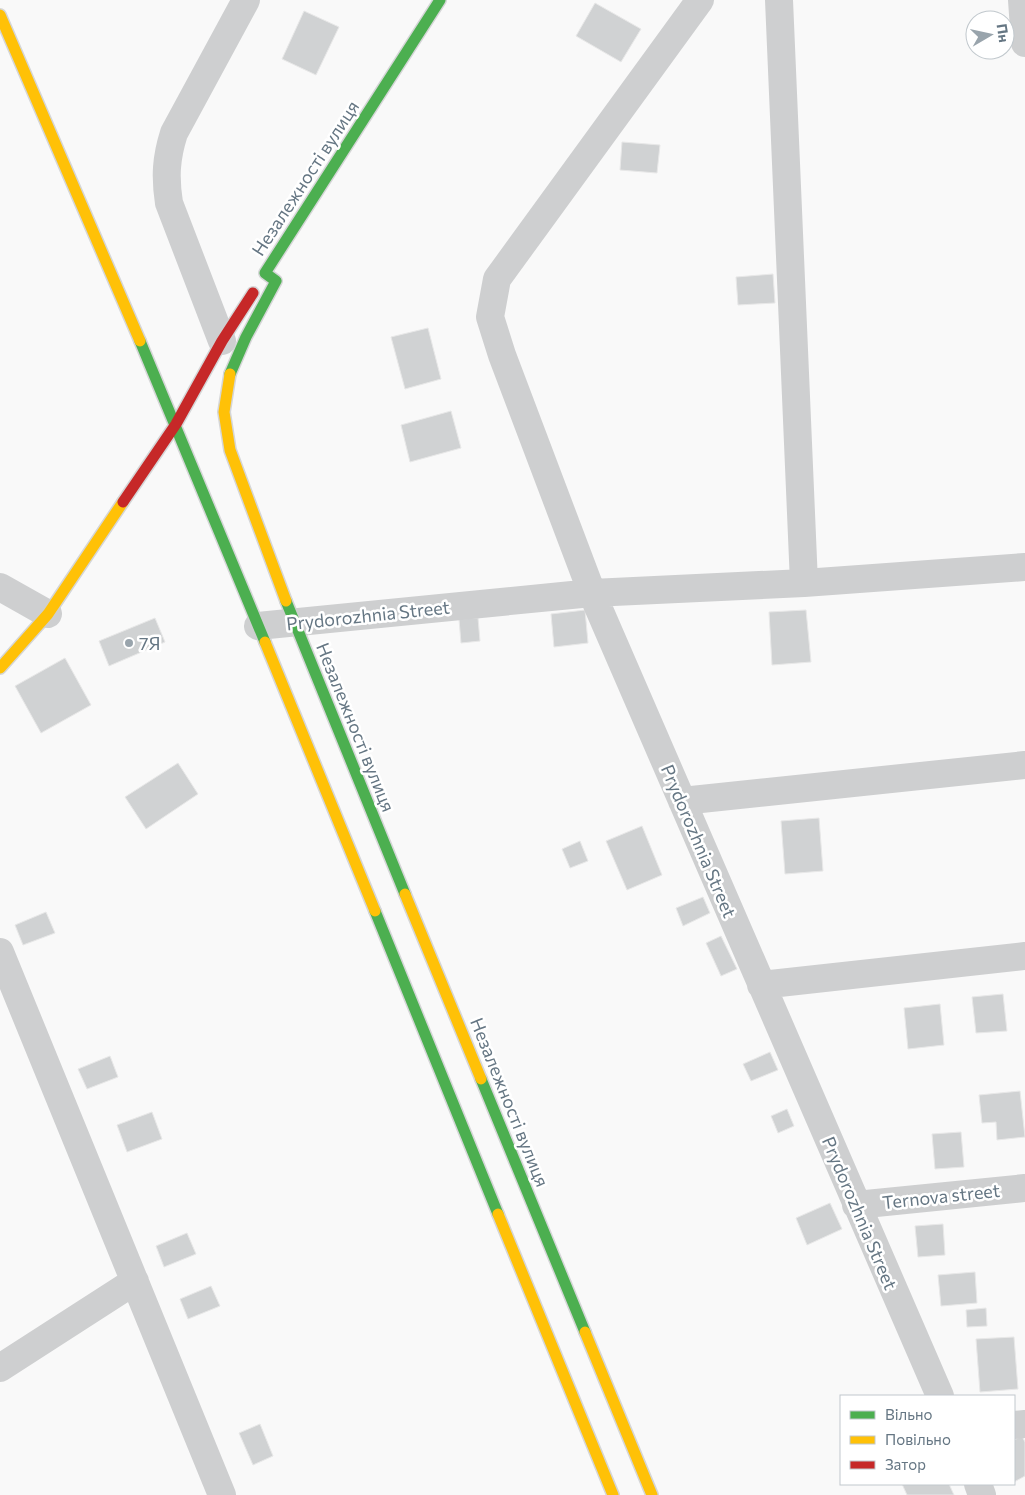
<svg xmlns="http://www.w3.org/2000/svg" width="1025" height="1495" viewBox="0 0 1025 1495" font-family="Commissioner,sans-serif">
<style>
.building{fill:#d0d2d3;stroke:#e8e8e8}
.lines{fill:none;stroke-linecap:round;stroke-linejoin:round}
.fast-casing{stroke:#d5d6d7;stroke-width:14}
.slow-casing{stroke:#d5d6d7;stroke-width:14}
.jam-casing{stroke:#d5d6d7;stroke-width:14}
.street{stroke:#cecfd0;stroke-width:28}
.fast{stroke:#4caf50;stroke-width:11}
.slow{stroke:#ffc107;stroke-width:11}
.jam{stroke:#c62828;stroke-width:11}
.poi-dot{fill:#99a4ac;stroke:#fff;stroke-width:2}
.labels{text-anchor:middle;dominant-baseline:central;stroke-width:5;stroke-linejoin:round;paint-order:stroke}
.street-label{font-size:18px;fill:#657683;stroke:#fff}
.poi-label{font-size:18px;fill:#657683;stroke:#fff;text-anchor:start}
</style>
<rect width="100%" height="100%" fill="#f9f9f9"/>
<path class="building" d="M595 3 641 29 621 62 576 36Z
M304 11 339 27 316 75 282 59Z
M622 142 660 145 657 173 620 170Z
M773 274 775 303 738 305 736 277Z
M428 328 441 379 405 389 391 337Z
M451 411 461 448 410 462 401 425Z
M585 610 588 643 554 647 551 614Z
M806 610 811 662 772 665 769 612Z
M155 618 165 642 109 666 99 641Z
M478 618 480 641 461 643 459 619Z
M65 658 91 705 41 733 15 686Z
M178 763 198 794 146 829 125 797Z
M819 818 823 871 785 874 781 821Z
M642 826 662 875 627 890 606 841Z
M580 841 588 861 570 868 562 849Z
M703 897 710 913 683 926 676 908Z
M46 912 55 933 23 945 15 925Z
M721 936 737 969 721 976 706 943Z
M1003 994 1007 1031 976 1033 972 997Z
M940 1004 944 1045 908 1049 904 1008Z
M770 1052 778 1070 751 1081 743 1064Z
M110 1056 118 1077 87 1089 78 1069Z
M1020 1091 1025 1137 997 1140 996 1122 982 1123 979 1095Z
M787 1109 794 1126 778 1133 771 1116Z
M152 1112 162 1139 127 1152 117 1125Z
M961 1132 964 1167 935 1169 932 1134Z
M830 1203 842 1229 807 1245 796 1218Z
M943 1224 945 1255 918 1257 915 1226Z
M187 1233 196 1254 164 1267 156 1246Z
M975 1272 977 1303 941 1306 938 1275Z
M211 1286 220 1306 188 1319 180 1299Z
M986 1308 987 1326 967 1327 966 1310Z
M1014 1337 1018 1389 980 1392 976 1339Z
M260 1424 273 1456 253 1465 239 1433Z
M1022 1436 1025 1442V1476L1014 1482V1440Z
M902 1484H949L954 1495H907Z"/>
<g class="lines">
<g class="fast-casing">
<path id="fast" d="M140 341 265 642
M230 374 246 337 276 281 265 273 440 0
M286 601 405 894
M375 911 498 1214
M481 1079 585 1332"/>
</g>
<g class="slow-casing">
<path id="slow" d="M0 15 140 341
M230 374 224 412 230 450 286 601
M265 642 375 911
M0 668 48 614 123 502
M405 894 481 1079
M498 1214 613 1495
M585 1332 652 1495"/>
</g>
<g class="jam-casing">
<path id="jam" d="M123 502 176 424 222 341 253 293"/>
</g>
<path class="street" d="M700 0 497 279 490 317 502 355 592 593 804 583 1025 567
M779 0 804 583
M1022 0 1025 43
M222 341 169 203C165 177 166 158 174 133L246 0
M0 587 48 614
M258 626 592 593 940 1396
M682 801 1025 765
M0 952 222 1495
M761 985 1025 956
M856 1205 1025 1188
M0 1368 135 1281
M1014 1425 1025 1424
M978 1484 982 1495"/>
<use href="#fast" class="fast"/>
<use href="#slow" class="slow"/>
<use href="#jam" class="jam"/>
</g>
<circle class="poi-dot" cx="129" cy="643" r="5"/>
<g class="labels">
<g class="street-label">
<text transform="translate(305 178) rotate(-57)">Незалежності вулиця</text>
<text transform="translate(368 615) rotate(-6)">Prydorozhnia Street</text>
<text transform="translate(356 727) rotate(68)">Незалежності вулиця</text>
<text transform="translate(699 841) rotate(67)">Prydorozhnia Street</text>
<text transform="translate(510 1102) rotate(68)">Незалежності вулиця</text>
<text transform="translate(941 1196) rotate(-6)">Ternova street</text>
<text transform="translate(860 1213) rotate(67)">Prydorozhnia Street</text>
</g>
<g class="poi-label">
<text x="139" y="643">7Я</text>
</g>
</g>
<rect x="840" y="1395" width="175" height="90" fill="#ffffff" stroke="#c1c8cd"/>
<rect x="850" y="1411" width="25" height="8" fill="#4caf50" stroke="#c1c8cd"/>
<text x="885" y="1420" font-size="15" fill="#657683">Вільно</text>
<rect x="850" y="1436" width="25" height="8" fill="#ffc107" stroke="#c1c8cd"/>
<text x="885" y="1445" font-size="15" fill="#657683">Повільно</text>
<rect x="850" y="1461" width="25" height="8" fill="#c62828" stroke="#c1c8cd"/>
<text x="885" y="1470" font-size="15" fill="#657683">Затор</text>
<g transform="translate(990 35) rotate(81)"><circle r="24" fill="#ffffff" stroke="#c1c8cd"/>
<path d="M0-4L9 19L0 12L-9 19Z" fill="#99a4ac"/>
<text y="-8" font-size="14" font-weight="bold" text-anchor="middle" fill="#657683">Пн</text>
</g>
</svg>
